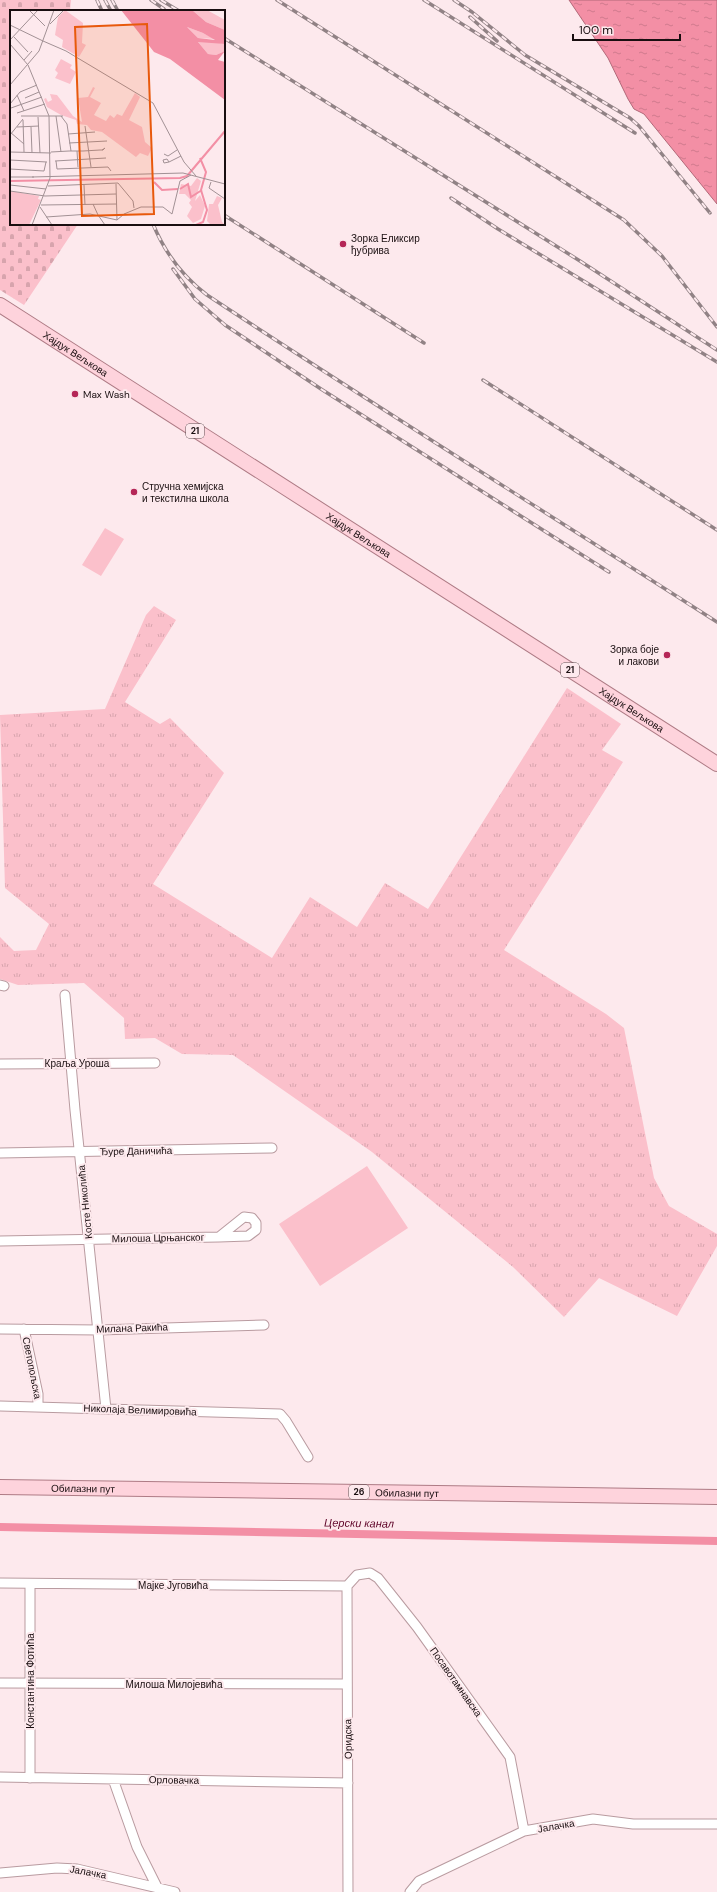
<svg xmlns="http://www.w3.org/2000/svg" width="717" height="1892" viewBox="0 0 717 1892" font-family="'DM Sans',sans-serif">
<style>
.grass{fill:url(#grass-tufts)}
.cemetery{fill:url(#cemetery-stones)}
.garden{fill:#fbc0cb}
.water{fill:url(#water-ripples);stroke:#b26878}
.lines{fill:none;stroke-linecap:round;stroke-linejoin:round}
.canal{stroke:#f38fa5;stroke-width:8}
.minor-casing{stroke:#b99ba0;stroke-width:11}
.primary-casing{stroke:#ae7b85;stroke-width:16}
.minor{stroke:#fff;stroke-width:9}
.primary{stroke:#fed3dc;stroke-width:14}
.rail-casing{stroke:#918285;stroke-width:3.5}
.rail{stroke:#fde9ed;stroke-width:2;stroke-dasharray:6;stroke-linecap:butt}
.poi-dot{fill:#b52657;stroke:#fde9ed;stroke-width:1.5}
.labels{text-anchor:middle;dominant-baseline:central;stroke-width:4;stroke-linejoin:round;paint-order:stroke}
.shield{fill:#fde9ed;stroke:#5d5052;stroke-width:1}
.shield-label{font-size:9px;font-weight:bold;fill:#190e10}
.poi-label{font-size:10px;fill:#190e10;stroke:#fde9ed;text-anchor:start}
.street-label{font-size:10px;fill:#190e10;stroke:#fde9ed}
.water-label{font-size:11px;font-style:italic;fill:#5f0428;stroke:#fde9ed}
.inset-river{fill:none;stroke:#f38fa5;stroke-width:2}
.inset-road{fill:none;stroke:#a29195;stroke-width:1}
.view{fill:#e8590c;fill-opacity:0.15;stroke:#e8590c;stroke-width:2}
.inset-edge{fill:none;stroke:#190e10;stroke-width:2}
</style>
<defs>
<pattern id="grass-tufts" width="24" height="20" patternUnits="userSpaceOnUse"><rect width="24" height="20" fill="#fbc0cb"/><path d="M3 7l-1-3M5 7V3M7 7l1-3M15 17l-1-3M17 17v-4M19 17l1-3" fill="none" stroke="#d7a4ad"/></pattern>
<pattern id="cemetery-stones" width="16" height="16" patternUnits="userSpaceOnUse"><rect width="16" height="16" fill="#fbc0cb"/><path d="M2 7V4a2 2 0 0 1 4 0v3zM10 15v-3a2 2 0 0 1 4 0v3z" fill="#d7a4ad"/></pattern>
<pattern id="water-ripples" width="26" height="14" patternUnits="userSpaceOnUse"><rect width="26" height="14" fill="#f38fa5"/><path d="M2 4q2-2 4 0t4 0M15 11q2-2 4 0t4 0" fill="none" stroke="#d07a8d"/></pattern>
</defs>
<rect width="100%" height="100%" fill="#fde9ed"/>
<path class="grass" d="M154 606 176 620 125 702 160 724 170 718 224 773 153 884 272 958 310 897 357 927 385 883 428 909 567 688 621 724 602 750 623 762 504 950 606 1014 624 1028 654 1178 669 1206 717 1234V1246L677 1316 599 1278 564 1317 513 1267 372 1152 233 1055 182 1054 155 1038 125 1039 124 1018 84 983 18 985 0 979V937L14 951 36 950 49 924 5 888 0 715 105 709 146 615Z"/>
<path class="cemetery" d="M0 0H71L70 11H11V224H78L24 305 0 290Z"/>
<path class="garden" d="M105 528 124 539 101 576 82 565Z
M367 1166 408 1228 320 1286 279 1224Z"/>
<path class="water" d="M569 0H717V204L644 114 634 109 628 99 608 58Z"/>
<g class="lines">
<path class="canal" d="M0 1527 717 1541"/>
<g class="minor-casing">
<path id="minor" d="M0 985 4 986
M65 995 75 1110 106 1409
M0 1064 155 1063
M0 1153 272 1148
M0 1241 219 1237 248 1236 256 1230V1223L252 1218 244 1217 219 1237
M0 1329 99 1330 264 1325
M24 1329 38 1394V1407
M0 1406 280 1414 286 1421 308 1457
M0 1583 347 1586
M30 1584V1778
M347 1586 357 1575 370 1573 378 1578 417 1627 510 1757 524 1831
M347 1586 348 1892
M0 1683 347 1684
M0 1777 348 1783
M113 1779 137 1847 157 1887
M0 1873 57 1868 77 1869 175 1892
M410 1892 419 1881 524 1831 593 1819 633 1824H717"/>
</g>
<g class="primary-casing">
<g id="primary">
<path id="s1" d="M0 305 717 764"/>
<path id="s2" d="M0 1487 717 1497"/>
</g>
</g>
<use href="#minor" class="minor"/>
<use href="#primary" class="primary"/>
<g class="rail-casing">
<path id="rail" d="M97 0 102 11
M105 0 111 11
M112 0 118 11
M151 0 164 9
M161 0 179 11
M277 0 624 220 662 256 717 327
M424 0 635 133
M454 0 472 12 525 55 630 118 639 126 710 213
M470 17 497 41
M224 38 580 261 717 350
M451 198 498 229 717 362
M224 215 424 343
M153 224C165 253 182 276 207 295 375 406 547 513 717 622
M173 269 195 299 225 325 321 389 609 572
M483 380 717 530"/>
</g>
<use href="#rail" class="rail"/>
</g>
<g class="poi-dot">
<circle cx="343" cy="244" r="4"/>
<circle cx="75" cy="394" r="4"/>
<circle cx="134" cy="492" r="4"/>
<circle cx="667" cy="655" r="4"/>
</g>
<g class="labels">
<g class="shield">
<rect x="186" y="424" width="18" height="14" rx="3"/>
<rect x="561" y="663" width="18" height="14" rx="3"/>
<rect x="349" y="1485" width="20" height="14" rx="3"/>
</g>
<g class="shield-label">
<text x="195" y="431">21</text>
<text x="570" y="670">21</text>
<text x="359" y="1492">26</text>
</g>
<g class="poi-label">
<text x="351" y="238">Зорка Еликсир<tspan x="351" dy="12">ђубрива</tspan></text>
<text x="83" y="394">Max Wash</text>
<text x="142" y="486">Стручна хемијска<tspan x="142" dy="12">и текстилна школа</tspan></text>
<text x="659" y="649" text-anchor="end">Зорка боје<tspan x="659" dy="12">и лакови</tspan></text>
</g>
<g class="street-label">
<text stroke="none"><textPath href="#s1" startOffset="90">Хајдук Вељкова</textPath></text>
<text stroke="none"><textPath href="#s1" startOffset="426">Хајдук Вељкова</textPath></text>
<text stroke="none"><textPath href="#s1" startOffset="750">Хајдук Вељкова</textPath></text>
<text x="77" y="1063">Краља Уроша</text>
<text transform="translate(136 1151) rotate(-1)">Ђуре Даничића</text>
<text transform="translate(85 1202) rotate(-96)">Косте Николића</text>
<text transform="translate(158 1238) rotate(-1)">Милоша Црњанског</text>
<text transform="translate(132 1328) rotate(-2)">Милана Ракића</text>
<text transform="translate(32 1368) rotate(79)">Светопољска</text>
<text transform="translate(140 1410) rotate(2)">Николаја Велимировића</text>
<text stroke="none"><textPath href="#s2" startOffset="83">Обилазни пут</textPath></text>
<text stroke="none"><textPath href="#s2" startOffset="407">Обилазни пут</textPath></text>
<text x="173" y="1585">Мајке Југовића</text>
<text transform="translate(30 1681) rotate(-90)">Константина Фотића</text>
<text transform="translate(456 1682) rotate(55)">Посавотамнавска</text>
<text x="174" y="1684">Милоша Милојевића</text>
<text transform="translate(348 1739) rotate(-91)">Оридска</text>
<text transform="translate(174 1780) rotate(1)">Орловачка</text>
<text transform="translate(556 1826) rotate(-10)">Јалачка</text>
<text transform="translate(88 1872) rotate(10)">Јалачка</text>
</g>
<g class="water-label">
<text transform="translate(359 1523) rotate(1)">Церски канал</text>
</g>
</g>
<g transform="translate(10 10)">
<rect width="215" height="215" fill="#fde9ed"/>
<path d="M83 77 85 78 80 87 91 93 84 105 96 111 100 105 104 108 107 104 112 106 125 83 130 87 119 110 132 117 135 132 142 138 138 146 130 143 126 147 92 122 81 120 77 115 67 114 66 110 51 105 37 97 34 89 36 88 38 92 42 90 40 84 47 85 63 106 72 112 68 88 78 87Z" fill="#fbc0cb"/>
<path d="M182 0H197L215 10V20L196 12ZM177 17 193 23 205 29 188 28ZM195 31 215 34V41L206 45 198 44 188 32ZM187 168 191 171 185 191 190 185 195 196 191 209 183 213 177 206 182 197 179 193 181 190 175 184H169L171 174 181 176ZM0 181 29 186 28 189 31 190 19 215H0ZM207 186 212 188 208 195 212 212 215 215H201L197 211 199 194H203Z" fill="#fbc0cb"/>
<path d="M55 0 73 13 72 33 76 35 69 47 52 37 53 30 45 25 48 7Z" fill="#fbc0cb"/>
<path d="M51 49 62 55 60 58 66 62 60 74 45 68 48 63 45 60Z" fill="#fbc0cb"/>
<path d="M111 0H182L196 12 215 20V34L188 32 198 44 206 45 215 41 208 50 215 52V90L160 49 144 42ZM177 17 193 23 205 30 188 28Z" fill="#f38fa5" fill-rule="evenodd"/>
<path class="inset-river" d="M0 171 170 168 177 166 215 121M144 172 152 180 168 179M170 179 178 174 181 187 192 180M186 215 193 212 197 200 191 180 196 162 190 148"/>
<path class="inset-road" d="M19 0 35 16M40 14 54 0M0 15 33 31M4 27 18 42M0 30 28 0M33 31 56 41 143 93 174 152 186 166M0 34 18 55 39 106 40 168 22 215M14 50 22 41M0 75 29 41 44 0M7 85 14 101M15 88 29 82M0 94 10 82 27 75M1 98 32 87M7 103 35 94M11 106H53M46 106 51 142M51 106 57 114 61 141M28 107 30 143M13 110 14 142M75 116 81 157M7 117 29 116M21 117 22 143M0 122 14 134M58 124 85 122M0 125 13 109M59 133 97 131M67 141 68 157M0 142 41 143M41 142 59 141H73L90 140H93L95 138 92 140M154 144 158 146 167 140M0 150 37 152M45 151 96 148M46 151 47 159 98 157 101 161M159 152 154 153 153 150 157 149 159 152 171 146M0 159 34 161 36 152M0 167H24M22 167 173 163 215 174M201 172 199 178 215 189M106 174 107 210M0 175 36 179M74 175 75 195M38 176 108 173 123 191 124 198M0 181 35 186 106 184M83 194 88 205M31 195 107 194M30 197 42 215M88 205 95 215M36 207 80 204 107 210M107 210 114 204 131 197H153L162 204 170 171 181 165"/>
<path class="view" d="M137 14 144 204 72 206 65 17Z"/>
<rect width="215" height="215" class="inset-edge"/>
</g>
<path d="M573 34v6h107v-6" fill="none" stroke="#190e10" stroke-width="2"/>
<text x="579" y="34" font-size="12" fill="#190e10" stroke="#fde9ed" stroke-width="3" paint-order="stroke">100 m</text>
</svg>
